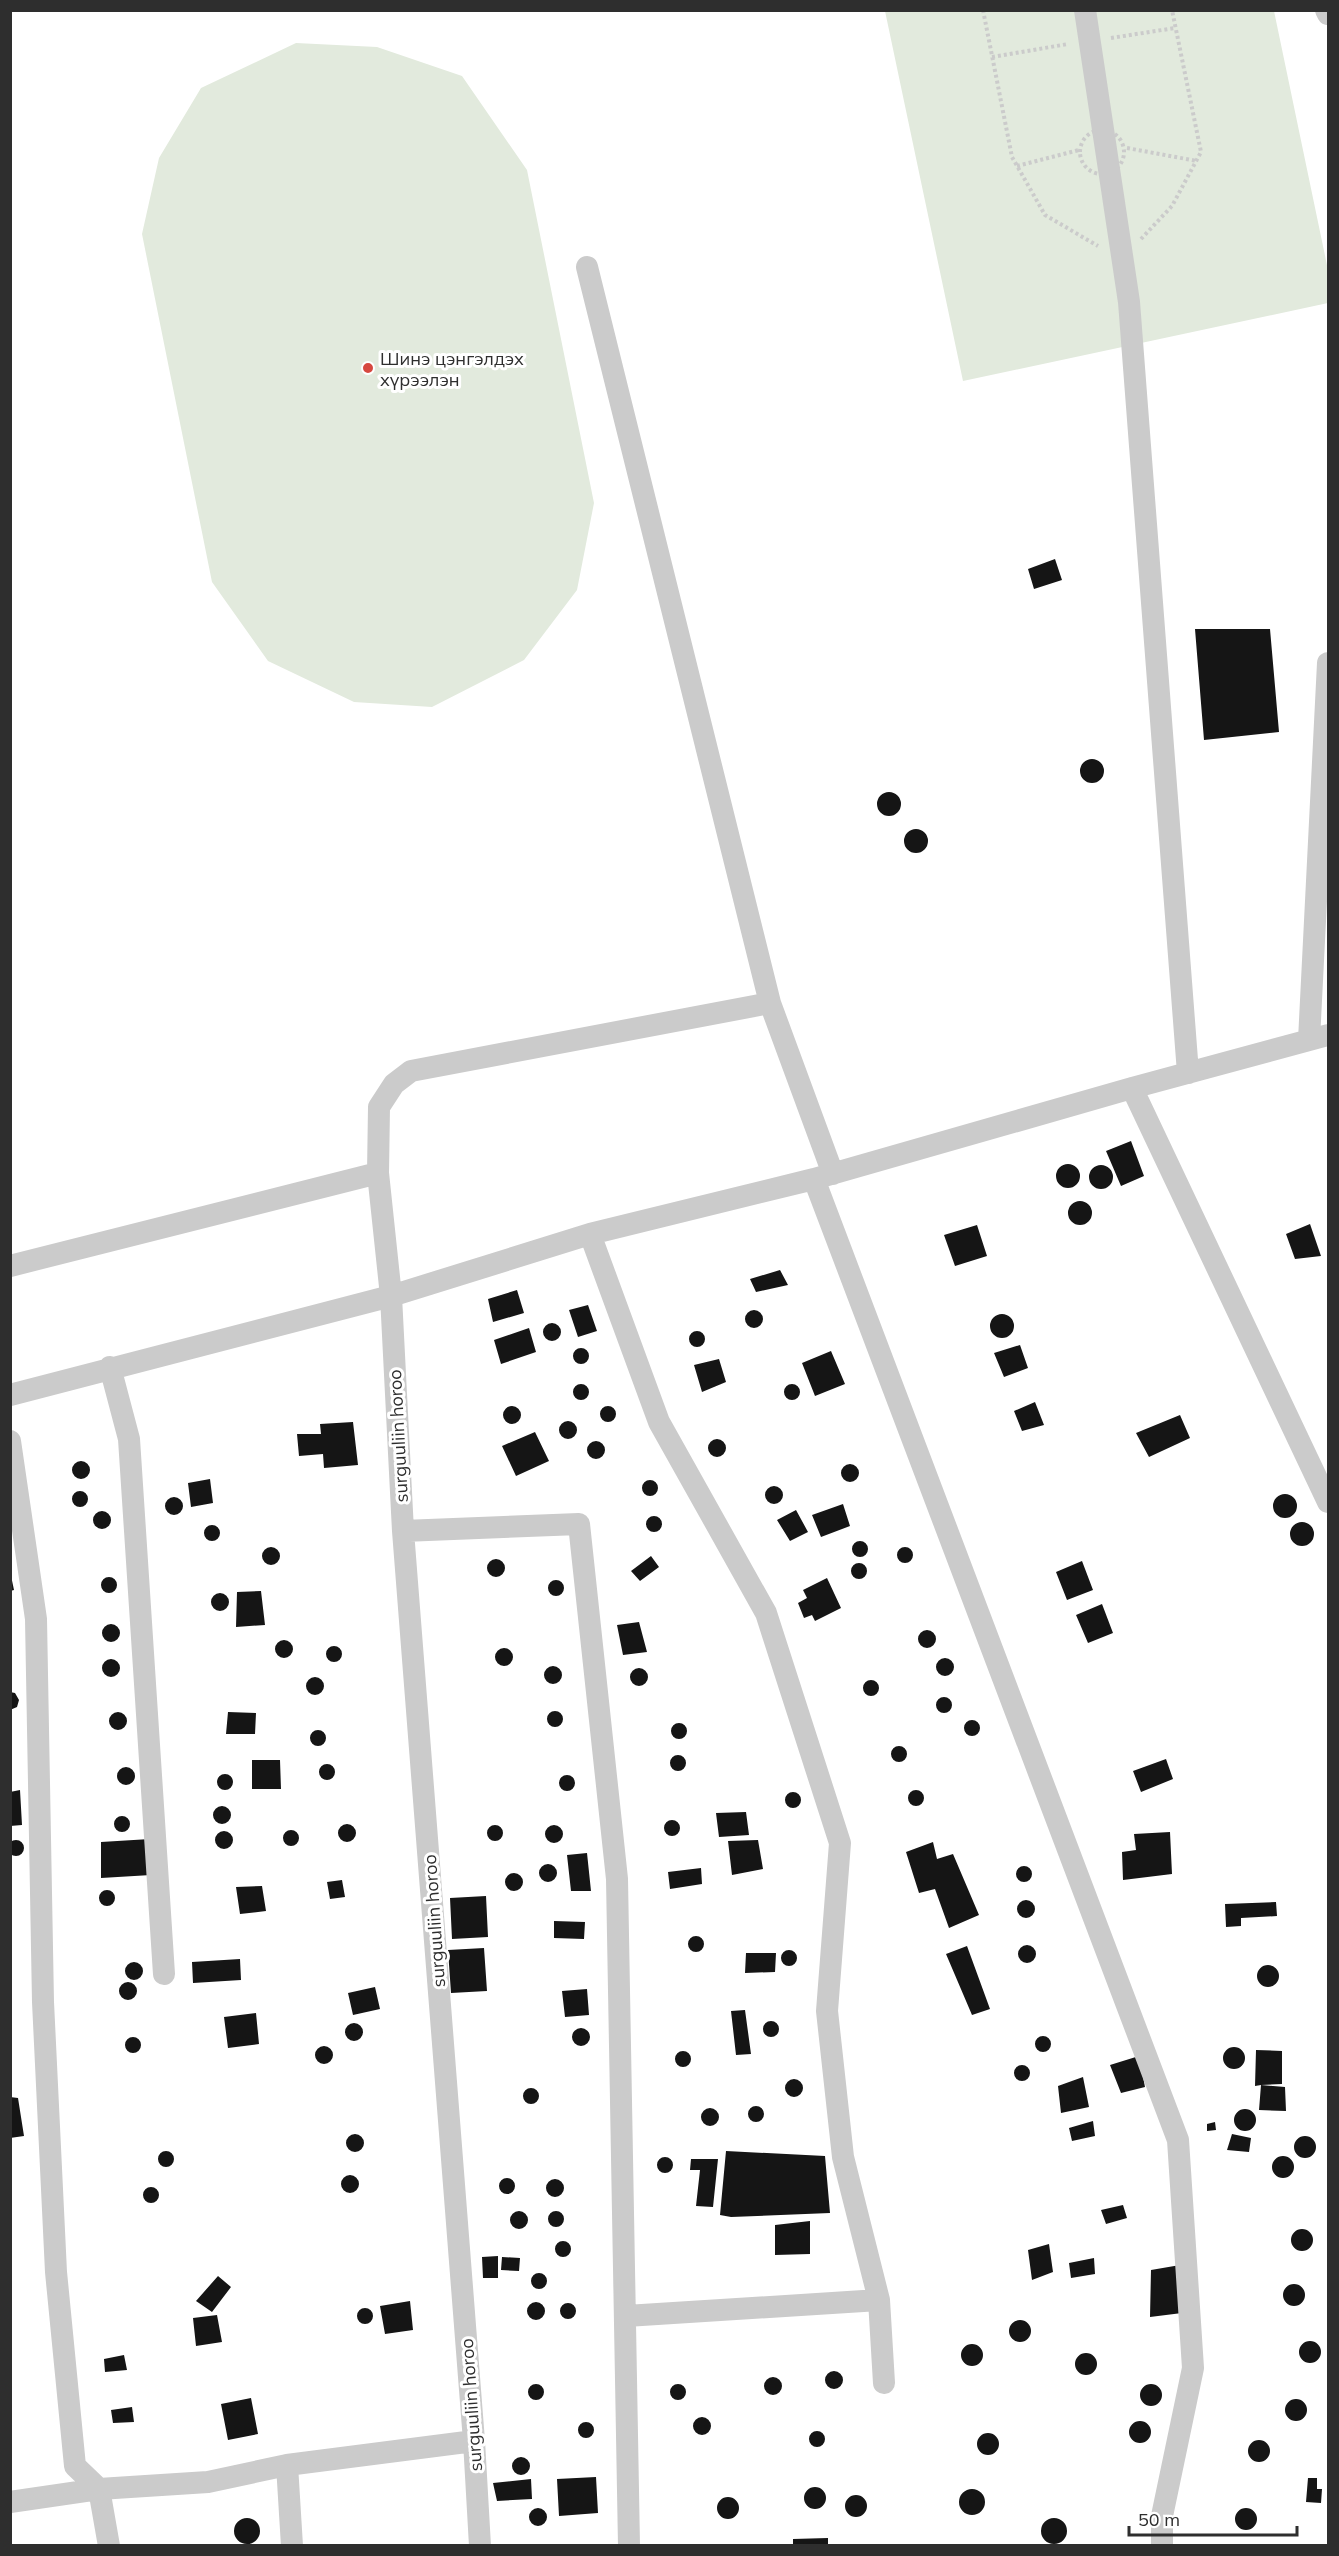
<svg xmlns="http://www.w3.org/2000/svg" width="1339" height="2556" viewBox="0 0 1339 2556" font-family="Mulish,sans-serif">
<style>
.green{fill:#e2eadd}
.building{fill:#151515}
.lines{fill:none;stroke-linecap:round;stroke-linejoin:round}
.path{stroke:#cbcbcb;stroke-width:4;stroke-dasharray:3 3;stroke-linecap:butt}
.minor{stroke:#cbcbcb;stroke-width:22}
.poi-dot{fill:#d6483f;stroke:#fff;stroke-width:2}
.labels{text-anchor:middle;dominant-baseline:central;stroke-width:6;stroke-linejoin:round;paint-order:stroke}
.poi-label{font-size:18px;fill:#2e2e2e;stroke:#fff;text-anchor:start}
.street-label{font-size:18px;fill:#2e2e2e;stroke:#fff}
</style>
<rect width="100%" height="100%" fill="#fff"/>
<path class="green" d="M885 11H1274L1328 270V303L963 381Z
M296 43 377 47 462 76 527 170 594 503 577 590 524 660 432 707 354 702 268 661 212 582 142 234 159 158 201 88Z"/>
<path class="building" d="M1055 559 1062 580 1034 589 1028 569Z
M1195 629H1270L1279 732 1204 740Z
M1080 771a12 12 0 1 1 24 0a12 12 0 1 1-24 0Z
M877 804a12 12 0 1 1 24 0a12 12 0 1 1-24 0Z
M904 841a12 12 0 1 1 24 0a12 12 0 1 1-24 0Z
M1131 1141 1144 1176 1121 1186 1106 1151Z
M1056 1176a12 12 0 1 1 24 0a12 12 0 1 1-24 0Z
M1089 1177a12 12 0 1 1 24 0a12 12 0 1 1-24 0Z
M1068 1213a12 12 0 1 1 24 0a12 12 0 1 1-24 0Z
M1310 1224 1321 1256 1295 1259 1286 1234Z
M977 1225 987 1256 955 1266 944 1235Z
M780 1270 788 1285 756 1292 750 1279Z
M517 1290 524 1313 493 1322 488 1299Z
M588 1305 597 1331 578 1337 569 1310Z
M745 1319a9 9 0 1 1 18 0a9 9 0 1 1-18 0Z
M990 1326a12 12 0 1 1 24 0a12 12 0 1 1-24 0Z
M543 1332a9 9 0 1 1 18 0a9 9 0 1 1-18 0Z
M529 1328 536 1352 501 1364 494 1340Z
M689 1339a8 8 0 1 1 16 0a8 8 0 1 1-16 0Z
M1020 1345 1028 1368 1004 1377 994 1353Z
M573 1356a8 8 0 1 1 16 0a8 8 0 1 1-16 0Z
M831 1351 845 1384 815 1396 802 1363Z
M719 1359 726 1382 702 1392 694 1365Z
M573 1392a8 8 0 1 1 16 0a8 8 0 1 1-16 0Z
M784 1392a8 8 0 1 1 16 0a8 8 0 1 1-16 0Z
M1035 1402 1044 1425 1022 1431 1014 1411Z
M600 1414a8 8 0 1 1 16 0a8 8 0 1 1-16 0Z
M503 1415a9 9 0 1 1 18 0a9 9 0 1 1-18 0Z
M1180 1415 1190 1438 1149 1457 1136 1433Z
M559 1430a9 9 0 1 1 18 0a9 9 0 1 1-18 0Z
M353 1422 358 1465 324 1468 323 1454 299 1456 297 1434H321L320 1424Z
M535 1432 549 1461 516 1476 502 1446Z
M708 1448a9 9 0 1 1 18 0a9 9 0 1 1-18 0Z
M587 1450a9 9 0 1 1 18 0a9 9 0 1 1-18 0Z
M72 1470a9 9 0 1 1 18 0a9 9 0 1 1-18 0Z
M841 1473a9 9 0 1 1 18 0a9 9 0 1 1-18 0Z
M210 1479 213 1503 191 1507 188 1483Z
M642 1488a8 8 0 1 1 16 0a8 8 0 1 1-16 0Z
M765 1495a9 9 0 1 1 18 0a9 9 0 1 1-18 0Z
M72 1499a8 8 0 1 1 16 0a8 8 0 1 1-16 0Z
M1273 1506a12 12 0 1 1 24 0a12 12 0 1 1-24 0Z
M165 1506a9 9 0 1 1 18 0a9 9 0 1 1-18 0Z
M843 1504 850 1526 821 1537 812 1515Z
M796 1510 808 1532 790 1541 777 1520Z
M93 1520a9 9 0 1 1 18 0a9 9 0 1 1-18 0Z
M646 1524a8 8 0 1 1 16 0a8 8 0 1 1-16 0Z
M1290 1534a12 12 0 1 1 24 0a12 12 0 1 1-24 0Z
M204 1533a8 8 0 1 1 16 0a8 8 0 1 1-16 0Z
M852 1549a8 8 0 1 1 16 0a8 8 0 1 1-16 0Z
M897 1555a8 8 0 1 1 16 0a8 8 0 1 1-16 0Z
M262 1556a9 9 0 1 1 18 0a9 9 0 1 1-18 0Z
M651 1556 659 1567 640 1581 631 1571Z
M487 1568a9 9 0 1 1 18 0a9 9 0 1 1-18 0Z
M1082 1561 1093 1590 1067 1600 1056 1572Z
M851 1571a8 8 0 1 1 16 0a8 8 0 1 1-16 0Z
M10 1571 14 1590 10 1591Z
M101 1585a8 8 0 1 1 16 0a8 8 0 1 1-16 0Z
M827 1578 841 1608 815 1621 812 1615 804 1618 798 1603 807 1598 803 1590Z
M548 1588a8 8 0 1 1 16 0a8 8 0 1 1-16 0Z
M261 1591 265 1625 236 1627 237 1592Z
M211 1602a9 9 0 1 1 18 0a9 9 0 1 1-18 0Z
M1102 1604 1113 1633 1088 1643 1076 1615Z
M639 1622 647 1652 623 1655 617 1625Z
M102 1633a9 9 0 1 1 18 0a9 9 0 1 1-18 0Z
M918 1639a9 9 0 1 1 18 0a9 9 0 1 1-18 0Z
M275 1649a9 9 0 1 1 18 0a9 9 0 1 1-18 0Z
M326 1654a8 8 0 1 1 16 0a8 8 0 1 1-16 0Z
M495 1657a9 9 0 1 1 18 0a9 9 0 1 1-18 0Z
M936 1667a9 9 0 1 1 18 0a9 9 0 1 1-18 0Z
M102 1668a9 9 0 1 1 18 0a9 9 0 1 1-18 0Z
M544 1675a9 9 0 1 1 18 0a9 9 0 1 1-18 0Z
M630 1677a9 9 0 1 1 18 0a9 9 0 1 1-18 0Z
M306 1686a9 9 0 1 1 18 0a9 9 0 1 1-18 0Z
M863 1688a8 8 0 1 1 16 0a8 8 0 1 1-16 0Z
M10 1692 15 1693 19 1700 17 1707 10 1710Z
M936 1705a8 8 0 1 1 16 0a8 8 0 1 1-16 0Z
M547 1719a8 8 0 1 1 16 0a8 8 0 1 1-16 0Z
M228 1712 256 1713 255 1734H226Z
M109 1721a9 9 0 1 1 18 0a9 9 0 1 1-18 0Z
M964 1728a8 8 0 1 1 16 0a8 8 0 1 1-16 0Z
M671 1731a8 8 0 1 1 16 0a8 8 0 1 1-16 0Z
M310 1738a8 8 0 1 1 16 0a8 8 0 1 1-16 0Z
M891 1754a8 8 0 1 1 16 0a8 8 0 1 1-16 0Z
M670 1763a8 8 0 1 1 16 0a8 8 0 1 1-16 0Z
M1166 1759 1173 1779 1141 1792 1133 1771Z
M252 1760H280L281 1789H252Z
M319 1772a8 8 0 1 1 16 0a8 8 0 1 1-16 0Z
M117 1776a9 9 0 1 1 18 0a9 9 0 1 1-18 0Z
M217 1782a8 8 0 1 1 16 0a8 8 0 1 1-16 0Z
M559 1783a8 8 0 1 1 16 0a8 8 0 1 1-16 0Z
M908 1798a8 8 0 1 1 16 0a8 8 0 1 1-16 0Z
M20 1790 22 1825 10 1826V1792Z
M785 1800a8 8 0 1 1 16 0a8 8 0 1 1-16 0Z
M213 1815a9 9 0 1 1 18 0a9 9 0 1 1-18 0Z
M746 1812 749 1835 719 1837 716 1813Z
M114 1824a8 8 0 1 1 16 0a8 8 0 1 1-16 0Z
M664 1828a8 8 0 1 1 16 0a8 8 0 1 1-16 0Z
M338 1833a9 9 0 1 1 18 0a9 9 0 1 1-18 0Z
M487 1833a8 8 0 1 1 16 0a8 8 0 1 1-16 0Z
M545 1834a9 9 0 1 1 18 0a9 9 0 1 1-18 0Z
M283 1838a8 8 0 1 1 16 0a8 8 0 1 1-16 0Z
M215 1840a9 9 0 1 1 18 0a9 9 0 1 1-18 0Z
M1170 1832 1172 1874 1123 1880 1122 1852 1136 1850 1134 1834Z
M150 1839 151 1875 101 1878V1842Z
M758 1840 763 1869 732 1875 728 1841Z
M8 1848a8 8 0 1 1 16 0a8 8 0 1 1-16 0Z
M933 1842 937 1859 953 1854 979 1915 949 1928 935 1889 919 1893 906 1852Z
M587 1853 591 1891H571L567 1855Z
M539 1873a9 9 0 1 1 18 0a9 9 0 1 1-18 0Z
M1016 1874a8 8 0 1 1 16 0a8 8 0 1 1-16 0Z
M701 1868 702 1884 670 1889 668 1872Z
M505 1882a9 9 0 1 1 18 0a9 9 0 1 1-18 0Z
M342 1880 345 1897 330 1899 327 1882Z
M262 1886 266 1911 240 1914 236 1887Z
M99 1898a8 8 0 1 1 16 0a8 8 0 1 1-16 0Z
M486 1896 488 1937 452 1939 450 1898Z
M1017 1909a9 9 0 1 1 18 0a9 9 0 1 1-18 0Z
M1276 1902 1277 1916 1241 1918V1926L1226 1927 1225 1904Z
M554 1921 585 1922 584 1939 554 1938Z
M688 1944a8 8 0 1 1 16 0a8 8 0 1 1-16 0Z
M1018 1954a9 9 0 1 1 18 0a9 9 0 1 1-18 0Z
M967 1946 990 2009 972 2015 946 1954Z
M484 1948 487 1991 451 1993 448 1950Z
M781 1958a8 8 0 1 1 16 0a8 8 0 1 1-16 0Z
M746 1953H776L775 1972 745 1973Z
M240 1959 241 1980 193 1983 192 1962Z
M125 1971a9 9 0 1 1 18 0a9 9 0 1 1-18 0Z
M1257 1976a11 11 0 1 1 22 0a11 11 0 1 1-22 0Z
M119 1991a9 9 0 1 1 18 0a9 9 0 1 1-18 0Z
M375 1987 380 2009 353 2015 348 1993Z
M587 1989 589 2015 565 2017 562 1991Z
M745 2010 751 2054 736 2055 731 2011Z
M256 2013 259 2044 228 2048 224 2017Z
M763 2029a8 8 0 1 1 16 0a8 8 0 1 1-16 0Z
M345 2032a9 9 0 1 1 18 0a9 9 0 1 1-18 0Z
M572 2037a9 9 0 1 1 18 0a9 9 0 1 1-18 0Z
M1035 2044a8 8 0 1 1 16 0a8 8 0 1 1-16 0Z
M125 2045a8 8 0 1 1 16 0a8 8 0 1 1-16 0Z
M315 2055a9 9 0 1 1 18 0a9 9 0 1 1-18 0Z
M1223 2058a11 11 0 1 1 22 0a11 11 0 1 1-22 0Z
M1256 2050 1282 2051V2084L1261 2085 1285 2087 1286 2111 1259 2110 1261 2085 1255 2086Z
M675 2059a8 8 0 1 1 16 0a8 8 0 1 1-16 0Z
M1139 2056 1145 2087 1121 2093 1110 2065Z
M1014 2073a8 8 0 1 1 16 0a8 8 0 1 1-16 0Z
M1083 2077 1089 2107 1061 2113 1058 2086Z
M785 2088a9 9 0 1 1 18 0a9 9 0 1 1-18 0Z
M523 2096a8 8 0 1 1 16 0a8 8 0 1 1-16 0Z
M10 2097 18 2098 24 2136 10 2138Z
M748 2114a8 8 0 1 1 16 0a8 8 0 1 1-16 0Z
M701 2117a9 9 0 1 1 18 0a9 9 0 1 1-18 0Z
M1234 2120a11 11 0 1 1 22 0a11 11 0 1 1-22 0Z
M1093 2121 1095 2136 1072 2141 1069 2128Z
M1215 2122 1216 2130 1207 2131V2124Z
M1232 2134 1251 2138 1249 2152 1227 2150Z
M346 2143a9 9 0 1 1 18 0a9 9 0 1 1-18 0Z
M1294 2147a11 11 0 1 1 22 0a11 11 0 1 1-22 0Z
M158 2159a8 8 0 1 1 16 0a8 8 0 1 1-16 0Z
M726 2151 825 2156 830 2213 731 2217 720 2215Z
M1272 2167a11 11 0 1 1 22 0a11 11 0 1 1-22 0Z
M657 2165a8 8 0 1 1 16 0a8 8 0 1 1-16 0Z
M691 2159H718L713 2207 696 2206 700 2170H690Z
M341 2184a9 9 0 1 1 18 0a9 9 0 1 1-18 0Z
M499 2186a8 8 0 1 1 16 0a8 8 0 1 1-16 0Z
M546 2188a9 9 0 1 1 18 0a9 9 0 1 1-18 0Z
M143 2195a8 8 0 1 1 16 0a8 8 0 1 1-16 0Z
M1123 2205 1127 2218 1106 2224 1101 2210Z
M548 2219a8 8 0 1 1 16 0a8 8 0 1 1-16 0Z
M510 2220a9 9 0 1 1 18 0a9 9 0 1 1-18 0Z
M810 2221V2254L775 2255V2225Z
M1291 2240a11 11 0 1 1 22 0a11 11 0 1 1-22 0Z
M555 2249a8 8 0 1 1 16 0a8 8 0 1 1-16 0Z
M1049 2244 1053 2272 1032 2280 1028 2250Z
M498 2256V2278H483L482 2257Z
M502 2257 520 2258 519 2271 501 2270Z
M1094 2258 1095 2274 1071 2278 1069 2263Z
M1186 2264 1182 2313 1150 2317 1151 2270Z
M531 2281a8 8 0 1 1 16 0a8 8 0 1 1-16 0Z
M218 2276 231 2287 212 2312 196 2301Z
M1283 2295a11 11 0 1 1 22 0a11 11 0 1 1-22 0Z
M410 2301 413 2330 385 2334 380 2306Z
M527 2311a9 9 0 1 1 18 0a9 9 0 1 1-18 0Z
M560 2311a8 8 0 1 1 16 0a8 8 0 1 1-16 0Z
M357 2316a8 8 0 1 1 16 0a8 8 0 1 1-16 0Z
M217 2315 222 2342 196 2346 193 2318Z
M1009 2331a11 11 0 1 1 22 0a11 11 0 1 1-22 0Z
M1299 2352a11 11 0 1 1 22 0a11 11 0 1 1-22 0Z
M961 2355a11 11 0 1 1 22 0a11 11 0 1 1-22 0Z
M1075 2364a11 11 0 1 1 22 0a11 11 0 1 1-22 0Z
M124 2355 127 2370 105 2372 104 2359Z
M825 2380a9 9 0 1 1 18 0a9 9 0 1 1-18 0Z
M764 2386a9 9 0 1 1 18 0a9 9 0 1 1-18 0Z
M528 2392a8 8 0 1 1 16 0a8 8 0 1 1-16 0Z
M670 2392a8 8 0 1 1 16 0a8 8 0 1 1-16 0Z
M1140 2395a11 11 0 1 1 22 0a11 11 0 1 1-22 0Z
M251 2398 258 2434 228 2440 221 2404Z
M1285 2410a11 11 0 1 1 22 0a11 11 0 1 1-22 0Z
M132 2407 134 2422 113 2423 111 2410Z
M693 2426a9 9 0 1 1 18 0a9 9 0 1 1-18 0Z
M1129 2432a11 11 0 1 1 22 0a11 11 0 1 1-22 0Z
M578 2430a8 8 0 1 1 16 0a8 8 0 1 1-16 0Z
M809 2439a8 8 0 1 1 16 0a8 8 0 1 1-16 0Z
M977 2444a11 11 0 1 1 22 0a11 11 0 1 1-22 0Z
M1248 2451a11 11 0 1 1 22 0a11 11 0 1 1-22 0Z
M512 2466a9 9 0 1 1 18 0a9 9 0 1 1-18 0Z
M596 2477 598 2513 559 2516 557 2479Z
M1308 2478H1317V2489H1322L1321 2503 1306 2502Z
M531 2479 532 2499 497 2501 493 2483Z
M804 2498a11 11 0 1 1 22 0a11 11 0 1 1-22 0Z
M959 2502a13 13 0 1 1 26 0a13 13 0 1 1-26 0Z
M845 2506a11 11 0 1 1 22 0a11 11 0 1 1-22 0Z
M717 2508a11 11 0 1 1 22 0a11 11 0 1 1-22 0Z
M1235 2519a11 11 0 1 1 22 0a11 11 0 1 1-22 0Z
M529 2517a9 9 0 1 1 18 0a9 9 0 1 1-18 0Z
M1041 2531a13 13 0 1 1 26 0a13 13 0 1 1-26 0Z
M234 2531a13 13 0 1 1 26 0a13 13 0 1 1-26 0Z
M828 2538V2546H793V2539Z"/>
<g class="lines">
<path class="path" d="M983 10 1012 157 1045 215 1098 246
M1111 38 1175 28
M992 57 1068 44
M1080 152a22 22 0 1 1 44 0a22 22 0 1 1-44 0Z
M1127 148 1197 161
M1017 166 1079 150
M1141 239 1172 206 1201 152 1172 10"/>
<path class="minor" d="M1085 10 1129 302 1188 1073
M1326 10 1328 14
M587 267 770 1003 833 1174
M1309 1040 1328 663
M1132 1088 1328 1502
M814 1179 1178 2140 1193 2368 1162 2516V2546
M590 1234 659 1422 766 1613 840 1843 827 2011 843 2157 879 2300 884 2383
M10 1266 378 1173
M110 1367 129 1439 164 1974
M10 1395 391 1296 590 1234 814 1179 1132 1088 1328 1035
M10 1441 36 1619 43 2002 56 2272 75 2466 99 2489 109 2546
M403 1531 579 1524 617 1879 629 2546
M626 2316 879 2300
M287 2465 292 2546
M10 2502 99 2489 208 2482 287 2465 474 2441
M480 2546 474 2441 403 1531 391 1296 378 1173 379 1107 394 1084 411 1071 770 1003"/>
</g>
<circle class="poi-dot" cx="368" cy="368" r="6"/>
<g class="labels">
<g class="poi-label">
<text x="380" y="358">Шинэ цэнгэлдэх<tspan x="380" dy="21">хүрээлэн</tspan></text>
</g>
<g class="street-label">
<text transform="translate(398 1436) rotate(-93)">surguuliin horoo</text>
<text transform="translate(434 1921) rotate(-94)">surguuliin horoo</text>
<text transform="translate(471 2405) rotate(-94)">surguuliin horoo</text>
</g>
</g>
<rect width="1339" height="2556" fill="none" stroke="#2e2e2e" stroke-width="24"/>
<path d="M1129 2526v9h168v-9" fill="none" stroke="#2e2e2e" stroke-width="3"/>
<text x="1138" y="2526" font-size="18" fill="#2e2e2e" stroke="#ffffff" stroke-width="4.5" paint-order="stroke">50 m</text>
</svg>
